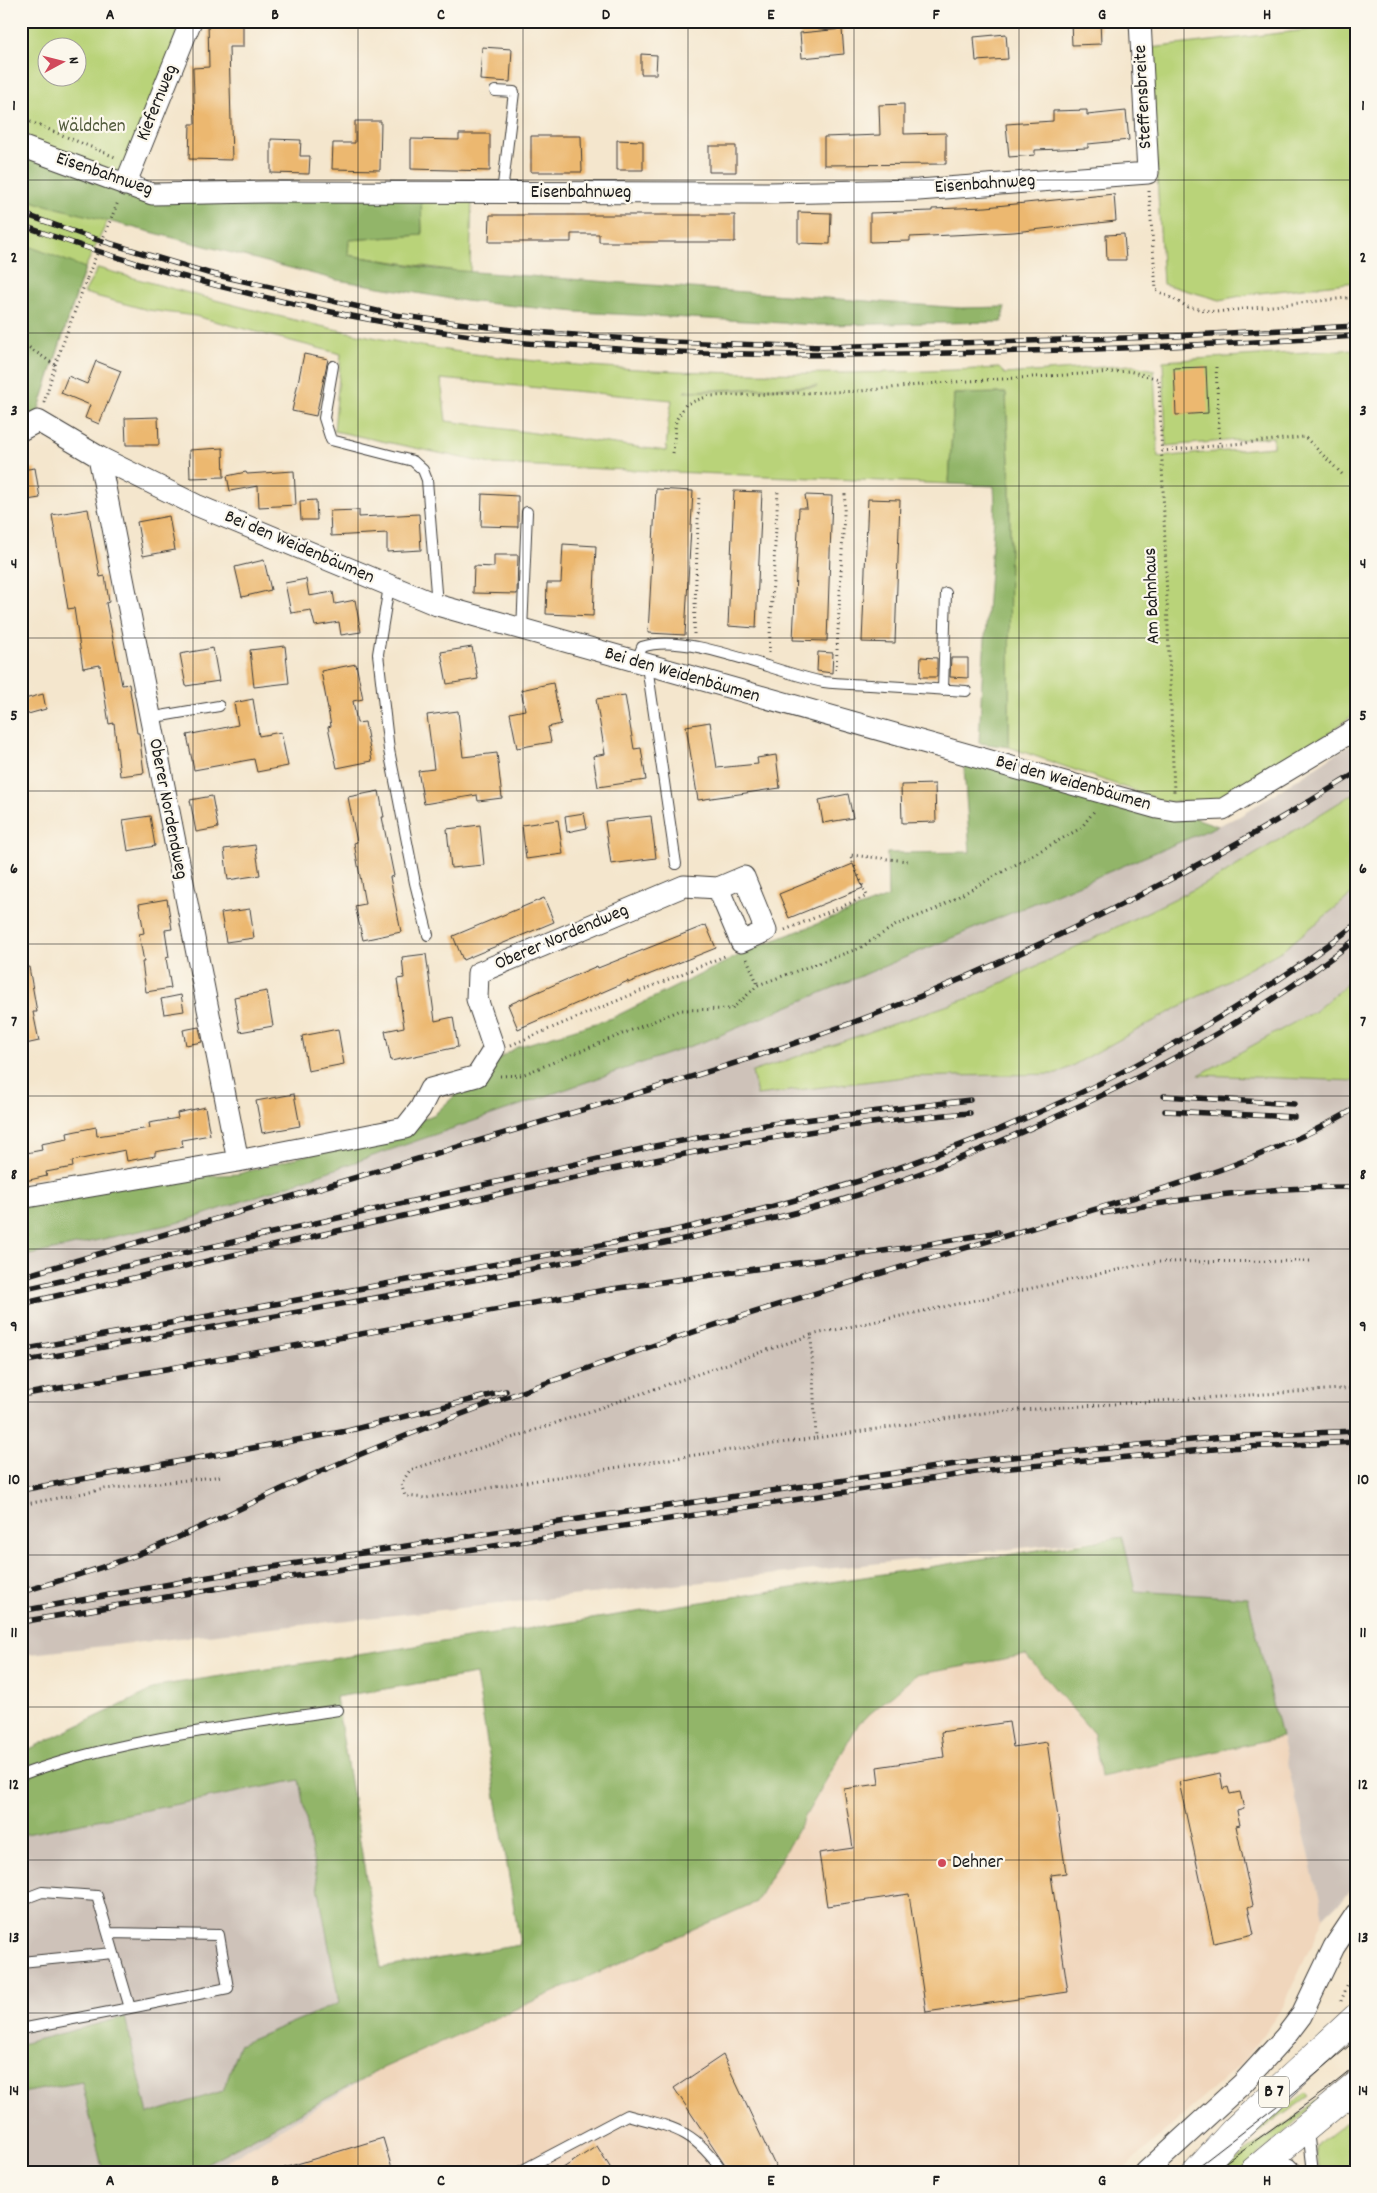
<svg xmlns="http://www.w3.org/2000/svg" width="1377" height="2193" viewBox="0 0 1377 2193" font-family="Dekko,sans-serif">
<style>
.built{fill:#f0d6bc}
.industrial{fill:#cec2b9}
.green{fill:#b9d379;stroke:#6a784a;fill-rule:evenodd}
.forest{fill:#92b569;stroke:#576842;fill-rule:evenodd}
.building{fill:#ecb870}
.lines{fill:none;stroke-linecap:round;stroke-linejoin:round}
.service-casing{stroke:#3c3a37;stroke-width:12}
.minor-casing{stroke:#3c3a37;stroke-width:23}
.primary-casing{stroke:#3c3a37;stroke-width:29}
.path{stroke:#3c3a37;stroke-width:3;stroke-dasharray:1 4;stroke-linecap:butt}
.service{stroke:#fff;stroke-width:10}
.minor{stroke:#fff;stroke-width:21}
.primary{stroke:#fff;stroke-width:28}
.tram{stroke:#1c1c1c;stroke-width:1}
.rail-casing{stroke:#1c1c1c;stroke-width:5.5}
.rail{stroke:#fbf7ec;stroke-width:4;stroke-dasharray:11;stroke-linecap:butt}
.path-bridge{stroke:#3c3a37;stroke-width:3;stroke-dasharray:1 4;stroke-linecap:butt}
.grid{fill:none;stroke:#1c1c1c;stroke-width:1;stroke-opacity:0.55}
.poi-dot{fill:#d1495b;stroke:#fbf7ec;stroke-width:2}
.labels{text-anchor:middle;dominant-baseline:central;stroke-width:4.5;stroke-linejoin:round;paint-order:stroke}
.shield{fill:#fbf7ec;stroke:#5f5e5a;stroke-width:1}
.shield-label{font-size:18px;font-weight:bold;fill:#1c1c1c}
.street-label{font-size:19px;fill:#1c1c1c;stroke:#fbf7ec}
.park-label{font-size:19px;fill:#535c3d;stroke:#fbf7ec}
.poi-label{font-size:19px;fill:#1c1c1c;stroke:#fbf7ec;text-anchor:start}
.neatline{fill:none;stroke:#1c1c1c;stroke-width:2}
.grid-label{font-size:16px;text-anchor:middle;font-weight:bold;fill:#1c1c1c}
</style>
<rect width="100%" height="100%" fill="#fbf7ec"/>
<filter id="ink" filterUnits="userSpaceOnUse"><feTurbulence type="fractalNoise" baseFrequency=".02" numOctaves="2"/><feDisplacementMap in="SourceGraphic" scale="10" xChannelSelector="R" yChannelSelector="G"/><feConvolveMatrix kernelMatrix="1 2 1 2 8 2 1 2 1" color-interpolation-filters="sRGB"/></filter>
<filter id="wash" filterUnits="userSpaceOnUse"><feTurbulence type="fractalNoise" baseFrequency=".0096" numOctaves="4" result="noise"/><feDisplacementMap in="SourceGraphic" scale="20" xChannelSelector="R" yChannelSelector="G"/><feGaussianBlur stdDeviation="1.12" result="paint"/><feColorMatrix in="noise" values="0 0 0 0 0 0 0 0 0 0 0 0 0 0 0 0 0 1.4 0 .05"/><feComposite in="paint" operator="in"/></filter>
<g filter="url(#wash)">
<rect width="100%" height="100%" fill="#f4e6cd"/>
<path class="built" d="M1026 1655 1094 1734 1102 1777 1281 1737 1324 1917 1284 2005 1247 2058 1121 2172H209L383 2068 756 1902 859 1723 916 1675Z"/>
<path class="industrial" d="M1356 741V1886L1324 1917 1248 1598 1135 1591 1123 1537 21 1655V1257L185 1221 711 1039 1240 816Z
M329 1774 383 2068 209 2172H21V1835Z"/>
<path class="green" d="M21 21H192L125 185 85 268 37 414 21 423ZM48 48H78V78H48Z
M1324 21H1356V282L1251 294 1220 300 1163 284 1150 48 1324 28Z
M472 193 470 273 348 255 349 240 422 235 421 194Z
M98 268C213 300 328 332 446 350 629 377 815 377 999 368L1005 374 1130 365 1154 370 1158 457 1273 447V437L1166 446 1163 361 1356 349V713L1311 746 1223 801 1166 802 1009 747 1010 485 1006 393 954 394 949 484 491 464 334 431 341 354 195 316 148 310 84 293ZM441 379 672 400 668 423 666 451 446 421ZM817 386V387L684 392 685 391Z
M1356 792V891L1283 950 1057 1074 905 1077 757 1095 752 1072 975 996 1217 878Z
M1356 976V1081L1199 1075 1315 1011Z
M1341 2082 1240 2172H1218L1303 2112Z
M1304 2093 1308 2097 1236 2148 1238 2144Z
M1356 2114V2163L1346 2172H1322L1316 2149 1320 2143Z"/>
<path class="forest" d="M21 146 125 185 421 194 422 235 349 240 348 255 434 269 961 308 1005 307 1002 322 819 325 577 312 465 301 337 280 38 203 21 197Z
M21 243 85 268 37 414 21 423Z
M1006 393 1010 485 1009 747 979 743 982 679 995 504 994 486 949 484 954 394Z
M963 754 1175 811 1218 826 711 1039 185 1221 21 1257V1198L121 1180 238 1174 401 1129 435 1114 483 1069 517 1047 612 1018 756 947 888 897 887 853 970 852Z
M1123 1537 1135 1591 1248 1598 1281 1737 1101 1777 1094 1734 1026 1655 916 1675 859 1723 756 1902 383 2068 190 2172H103L82 2082 21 2093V2044L125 2017 148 2114 223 2091 239 2045 339 2003 299 1780 21 1835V1753L163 1685ZM476 1674 520 1945 381 1968 336 1697Z"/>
<g id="blocks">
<path class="building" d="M208 21H243V47H229L232 160 189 159 190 124H195L193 68 209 67Z
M1071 21H1100L1101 44 1072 45Z
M842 29 844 54 802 58 800 33Z
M1006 34 1008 59 976 61 974 37Z
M482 47 512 49 510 82 480 80Z
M641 54 657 55 656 74H641Z
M904 104V134L946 133V164L824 165V137L880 135 879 105Z
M1087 110V115L1126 111 1129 140 1088 144V148L1035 150V155L1009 157 1006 124 1053 121V111Z
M355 121H381L380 170 332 169 333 143H355Z
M459 134H490V171L411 169V139L459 140Z
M531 136H581L582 172H531Z
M271 139 301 140 300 156H310L309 174 271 173Z
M617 140 643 141V170H617Z
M709 146H736V172H709Z
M1114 194 1116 221 1014 232 910 237V241L870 242V213L932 211V209L986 207Z
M798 212 831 213 830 244 798 243Z
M490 215H735V242H599V234H571V242H489Z
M1124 234 1126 260H1107L1106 235Z
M304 354 328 359 316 416 292 411Z
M96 361 121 371 99 424 85 418 90 405 61 393 68 376 87 384Z
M1206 367 1208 413 1176 415 1174 368Z
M158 417 159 445H126L125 418Z
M223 448 224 477 190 478 189 450Z
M35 468 40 498 21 501V470Z
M294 471 296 505 259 507 258 486 230 491 227 476 246 472 247 474Z
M656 489 693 491 685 635 648 633Z
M734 491 762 492 756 628 728 626Z
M482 494 518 496V527L481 526Z
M805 495 832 496 827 641 793 640 799 508H807Z
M868 499 900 500 895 643 862 642Z
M316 500 317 520H301L300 501Z
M88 509 100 577 105 576 109 602 106 603 122 685 129 684 137 733H139L144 773 120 776 114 723 109 724 100 665 83 668 74 608 68 609 52 515Z
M359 510V517L419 514 421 550 387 552V533L331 536 330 511Z
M169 516 175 550 143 556 137 522Z
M563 544 596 546 593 616 546 614 547 583H561Z
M494 555H518L517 594 473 593 474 566 494 567Z
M264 560 271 590 242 597 235 567Z
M306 579 309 596 333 592 335 604 355 600 361 632 341 635 339 622 315 626 311 610 291 613 285 583Z
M285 646 289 683 254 687 250 650Z
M472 647 478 679 447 684 441 652Z
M213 648 219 681 186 686 180 654Z
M818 652 833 653 832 673 817 671Z
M921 657 937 658V677H920Z
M951 658H968V678L950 677Z
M356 664 363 699 353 701 357 723 365 722 372 761 337 768 328 727 331 726 321 671Z
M553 683 561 724 548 727 551 742 517 748 510 713 525 710 521 690Z
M43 694 46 709 21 716V700Z
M625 695 634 749 641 748 646 780 598 787 593 756 605 754 596 699Z
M253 699 259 736 281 732 288 766 257 772 254 759 194 770 187 735 238 725 234 703Z
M458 711 463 757 497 753 502 798 478 801 477 795 424 804 418 771 434 769 427 715Z
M710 722 717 768 758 764 757 758 776 755 780 788 698 800 686 726Z
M935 784 936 822 902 823 901 785Z
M379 791 384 817H382L394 876 390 877 401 932 363 940 355 906 365 904 354 843 357 842 348 797Z
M848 794 853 818 823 823 819 800Z
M212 796 218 828 196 832 190 800Z
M584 813 587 828 567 832 565 816Z
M150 816 155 846 128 851 123 820Z
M651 816 656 858 611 864 605 821Z
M558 820 563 854 526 859 522 825Z
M480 825 484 865 451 868 447 829Z
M255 845 260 875 228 880 224 849Z
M853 864 863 888 789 918 779 894Z
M544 898 554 922 463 960 453 936Z
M167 899 172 929 165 930 169 957 166 958 171 988 146 992 142 962H144L139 934 144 933 139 904Z
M250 909 254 938 226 942 221 913Z
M706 925 716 948 628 983V981L518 1029 508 1005 597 966 598 968Z
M426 954 435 1021 453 1017 458 1047 391 1061 385 1031 404 1027 397 979 404 978 402 957Z
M29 967 37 1012H33L39 1041 21 1045V968Z
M267 991 273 1026 240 1032 234 997Z
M181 995 184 1011 164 1014 161 999Z
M199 1027 202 1042 186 1045 183 1030Z
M338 1029 344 1064 308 1071 302 1036Z
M294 1094 300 1126 262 1133 256 1101Z
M205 1107 210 1135 182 1140 183 1147 155 1152V1156L127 1161 125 1150 72 1161 73 1167 46 1172 47 1176 21 1182V1154L42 1150 41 1144 68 1139 67 1133 96 1127 97 1136 150 1128 149 1123 178 1118 177 1113Z
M1009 1722 1013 1747 1047 1742 1066 1873 1051 1875 1068 1992 926 2012 909 1894 827 1906 819 1853 853 1848 844 1789 879 1784 877 1767 944 1757 941 1732Z
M1220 1773 1223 1789 1228 1787 1230 1794 1240 1792 1244 1809 1237 1811 1240 1825 1236 1826 1253 1905 1248 1907 1254 1934 1214 1943 1179 1782Z
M723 2055 778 2172H730L674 2088Z
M383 2138 393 2172H284V2168Z
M597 2146 613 2172H557Z"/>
</g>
</g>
<g filter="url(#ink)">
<use href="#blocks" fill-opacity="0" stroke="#3c3a37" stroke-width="1"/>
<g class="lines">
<g class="service-casing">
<path id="service" d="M495 91 514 92 502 193
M333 366 324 418 331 440 413 461 423 470 427 480 437 605
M389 586 378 654 389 750 415 883 428 935
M522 631 527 512
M636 663 642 647C686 631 775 673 824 682 839 684 855 684 870 685 902 687 934 689 966 691
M647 666 676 864
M943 690 946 593
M149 718 219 706
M21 1775C119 1739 235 1726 338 1710
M21 1900 42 1892 97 1896 130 2008 21 2029
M108 1933 219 1935 228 1988 130 2008
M21 1962 113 1953
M1308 2131 1313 2172
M1274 2159 1291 2164 1299 2172
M519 2172 627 2115C675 2128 693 2129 723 2172"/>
</g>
<g class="minor-casing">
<path id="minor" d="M21 146 152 194 267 192 769 193 918 190 1148 173 1140 21
M125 185 191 21
M21 430 38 421 99 457 196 505 437 605 1157 808 1175 811 1223 809 1356 729
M238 1161 405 1128 420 1109 430 1089 477 1076 494 1049 477 999 478 973 684 886 718 888 744 877 766 931 741 942 718 888
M21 1198 238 1161 99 457
M1146 2172 1242 2084 1285 2037 1301 2016 1334 1947 1356 1914"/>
</g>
<g class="primary-casing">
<path id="primary" d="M1197 2172 1235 2130 1356 2018
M1253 2172 1356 2086"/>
</g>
<path class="path" d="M21 25 29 21
M21 118 115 157
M1149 191 1156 290 1188 307 1216 312 1356 297
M113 214 118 202
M21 342 55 365
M1216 367 1220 445
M44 403 55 365 87 278
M1162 451 1305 437 1342 474
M673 453 676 420 686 404 709 396 861 391 938 383 1129 371 1159 379 1174 793
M694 634 699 495
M769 653 778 491
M836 670 845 494
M785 930 867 896 850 855 908 861
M747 959 758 985
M511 1045 727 955
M500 1076 522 1075 681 1010 732 1009 758 985 860 948 896 925 936 909 1081 828 1095 810
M1310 1261 1155 1262 811 1335 816 1438 991 1412 1356 1388
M811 1335 521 1435 410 1470 401 1484 405 1496 426 1498 688 1456 816 1438
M21 1505 105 1489 223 1476
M1341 2001 1356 1965"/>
<use href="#service" class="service"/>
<use href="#minor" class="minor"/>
<use href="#primary" class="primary"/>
<path class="tram" d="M1191 2172 1290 2096 1356 2040
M1212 2172 1330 2087 1356 2066"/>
<g class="rail-casing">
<path id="rail" d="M21 213 89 237 208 273 395 315 520 331 672 342 823 347 1158 337 1356 326
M21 225C181 283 347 321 515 342 544 345 574 346 603 348 719 356 833 356 949 353 1085 350 1220 345 1356 336
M1164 1096 1294 1104
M1165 1111 1294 1117
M1103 1213C1187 1198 1270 1186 1356 1187
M21 1277C189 1227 357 1177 525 1127 658 1087 792 1049 921 996 1072 934 1217 859 1356 773
M21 1290 655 1146 771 1124 970 1100
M21 1304C178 1268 334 1231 491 1196 649 1160 808 1125 970 1113
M21 1350C159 1325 297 1300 435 1275 521 1259 608 1246 694 1226 878 1184 1046 1121 1208 1024 1259 993 1309 961 1356 924
M21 1362C161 1337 301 1312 441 1286 565 1263 689 1241 810 1209 886 1189 959 1160 1031 1128 1145 1078 1257 1017 1356 939
M21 1395 605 1290 912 1247 998 1232
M21 1490 347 1431 506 1391
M21 1592C63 1580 104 1568 144 1552 203 1528 260 1498 319 1472 419 1428 522 1391 626 1355 763 1307 903 1267 1042 1225 1148 1193 1259 1165 1356 1108
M21 1611 209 1577 585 1518 991 1459 1224 1437 1356 1431
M21 1622 225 1587 989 1470 1225 1448 1356 1442"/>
</g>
<use href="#rail" class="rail"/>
<path class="path-bridge" d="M87 278 113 214"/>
</g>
</g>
<path class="grid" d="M193 21V2172M358 21V2172M523 21V2172M688 21V2172M854 21V2172M1019 21V2172M1184 21V2172M21 180H1356M21 333H1356M21 486H1356M21 638H1356M21 791H1356M21 944H1356M21 1096H1356M21 1249H1356M21 1402H1356M21 1555H1356M21 1707H1356M21 1860H1356M21 2013H1356"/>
<circle class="poi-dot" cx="942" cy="1863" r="5"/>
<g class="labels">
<rect class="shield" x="1259" y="2076.5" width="30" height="31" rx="4"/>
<g class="shield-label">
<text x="1274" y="2092">B 7</text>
</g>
<g class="street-label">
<text transform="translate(1144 97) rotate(-93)">Steffensbreite</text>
<text transform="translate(158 103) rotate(-68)">Kiefernweg</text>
<text transform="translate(104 175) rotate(19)">Eisenbahnweg</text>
<text transform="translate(985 185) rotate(-4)">Eisenbahnweg</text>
<text x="581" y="193">Eisenbahnweg</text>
<text transform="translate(299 548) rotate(23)">Bei den Weidenbäumen</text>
<text transform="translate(1153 596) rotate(-92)">Am Bahnhaus</text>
<text transform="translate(682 676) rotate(16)">Bei den Weidenbäumen</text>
<text transform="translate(1073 784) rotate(16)">Bei den Weidenbäumen</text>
<text transform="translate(167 809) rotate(79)">Oberer Nordendweg</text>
<text transform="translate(562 938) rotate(-23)">Oberer Nordendweg</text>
</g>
<g class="park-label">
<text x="92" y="127">Wäldchen</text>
</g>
<g class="poi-label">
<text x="952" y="1863">Dehner</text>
</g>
</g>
<rect width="1377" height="2193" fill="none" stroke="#fbf7ec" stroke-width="55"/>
<g transform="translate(62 62) rotate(83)"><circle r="24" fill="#fbf7ec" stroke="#a29f99"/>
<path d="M0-4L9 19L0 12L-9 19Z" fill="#d1495b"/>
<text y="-8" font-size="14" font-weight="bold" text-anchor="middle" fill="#1c1c1c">N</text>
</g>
<rect x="28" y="28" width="1322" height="2138" class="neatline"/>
<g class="grid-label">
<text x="110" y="19">A</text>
<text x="275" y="19">B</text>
<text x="441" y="19">C</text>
<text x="606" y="19">D</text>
<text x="771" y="19">E</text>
<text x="936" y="19">F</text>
<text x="1102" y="19">G</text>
<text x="1267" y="19">H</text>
<text x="14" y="110">1</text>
<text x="1363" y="110">1</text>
<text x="14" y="262">2</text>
<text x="1363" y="262">2</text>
<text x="14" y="415">3</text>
<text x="1363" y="415">3</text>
<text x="14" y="568">4</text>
<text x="1363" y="568">4</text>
<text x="14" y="720">5</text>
<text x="1363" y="720">5</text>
<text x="14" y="873">6</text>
<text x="1363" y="873">6</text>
<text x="14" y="1026">7</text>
<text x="1363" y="1026">7</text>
<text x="14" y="1179">8</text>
<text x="1363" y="1179">8</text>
<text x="14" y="1331">9</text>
<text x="1363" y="1331">9</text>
<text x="14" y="1484">10</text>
<text x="1363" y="1484">10</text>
<text x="14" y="1637">11</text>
<text x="1363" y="1637">11</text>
<text x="14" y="1789">12</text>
<text x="1363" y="1789">12</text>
<text x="14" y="1942">13</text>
<text x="1363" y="1942">13</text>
<text x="14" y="2095">14</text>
<text x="1363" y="2095">14</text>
<text x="110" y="2185">A</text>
<text x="275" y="2185">B</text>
<text x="441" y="2185">C</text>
<text x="606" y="2185">D</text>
<text x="771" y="2185">E</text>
<text x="936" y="2185">F</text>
<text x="1102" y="2185">G</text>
<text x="1267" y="2185">H</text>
</g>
</svg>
